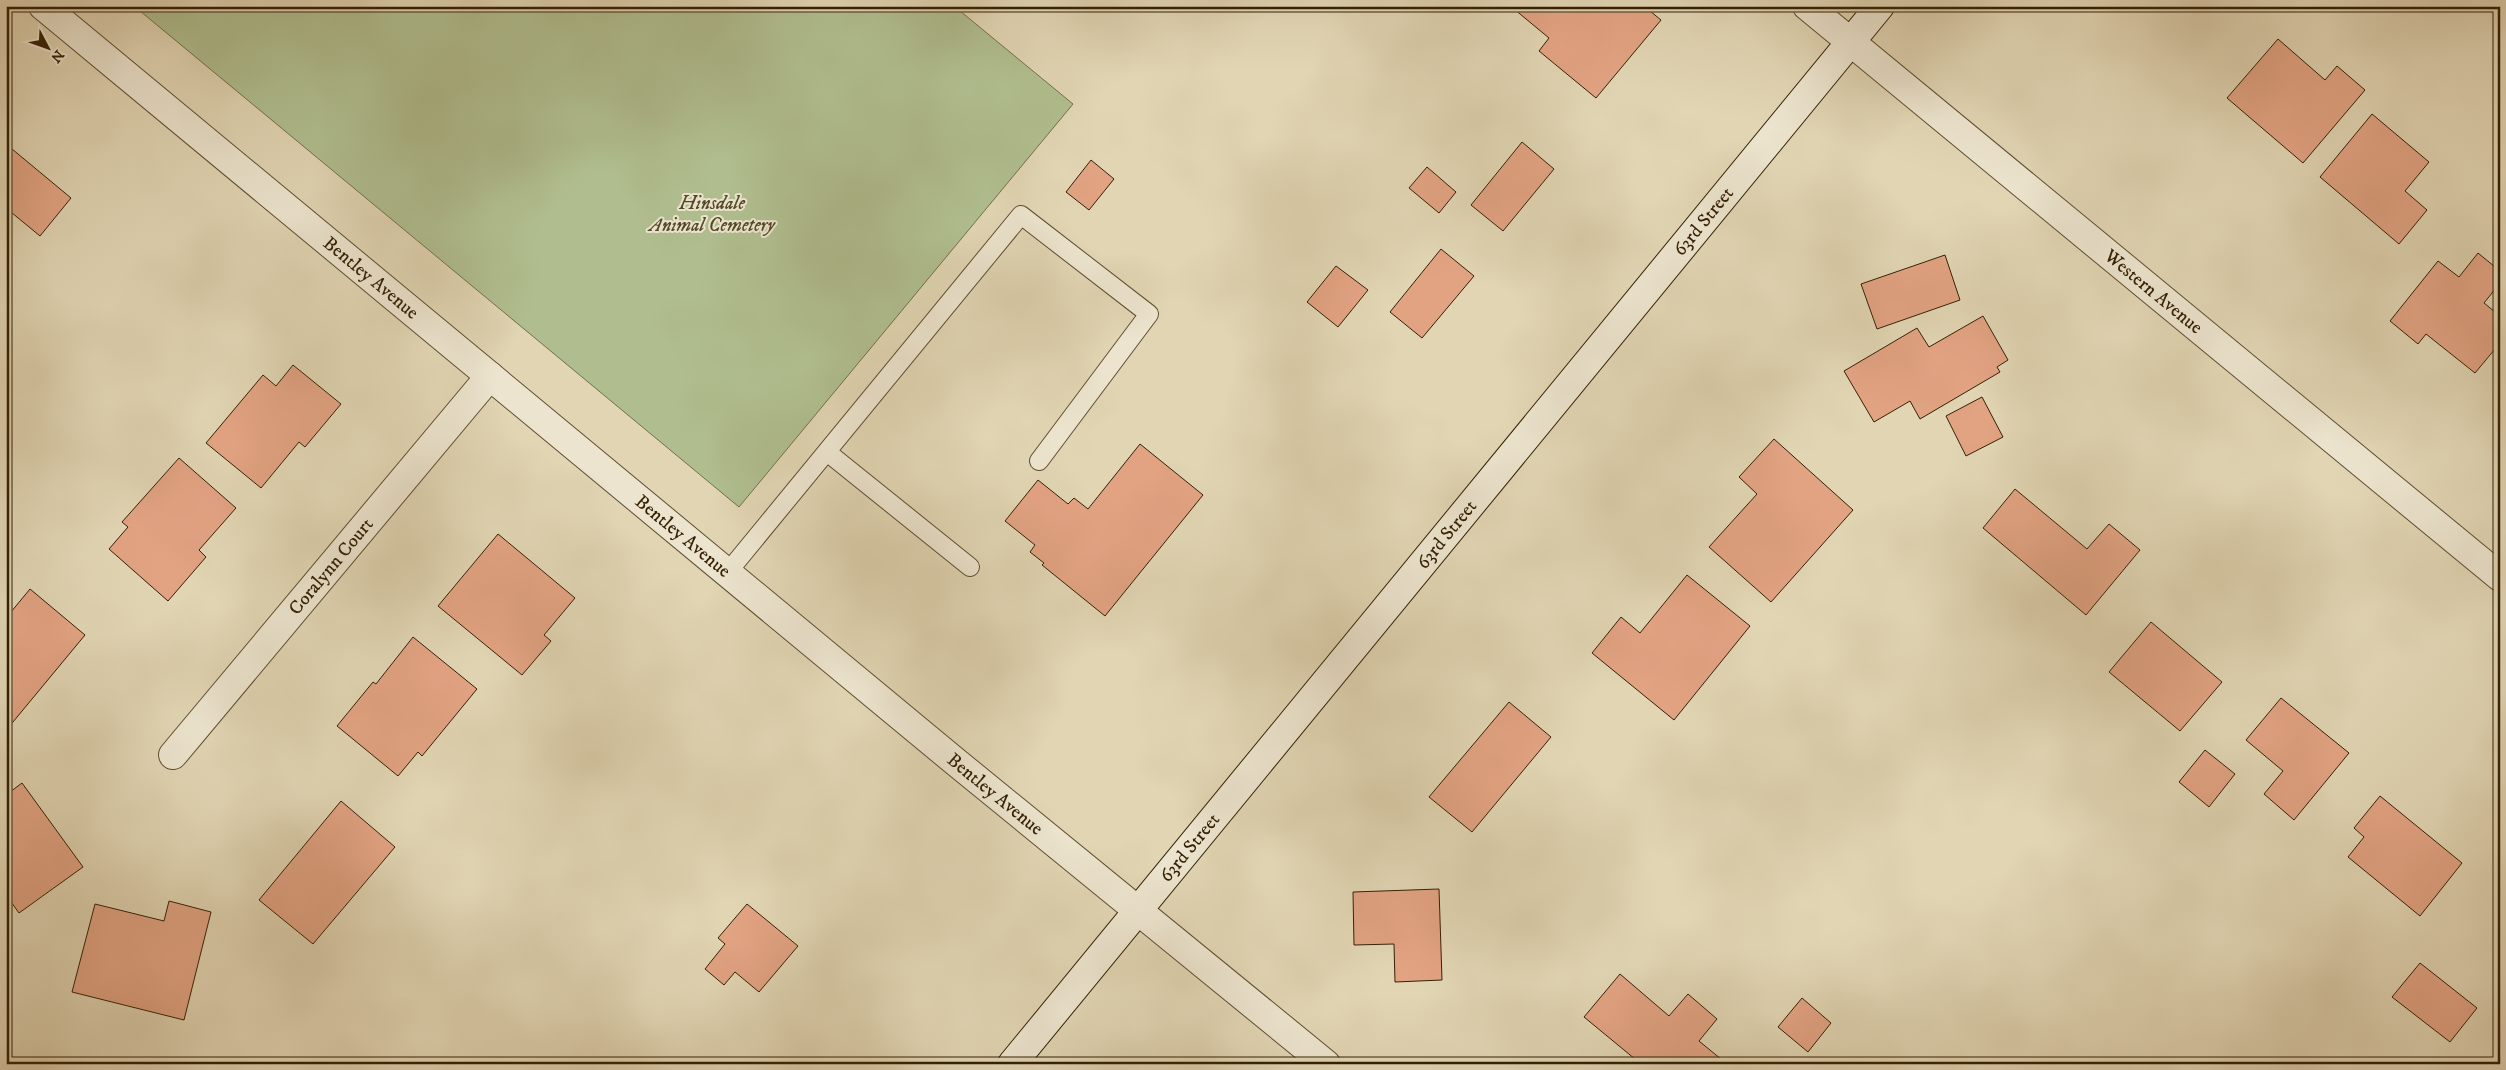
<svg xmlns="http://www.w3.org/2000/svg" width="2506" height="1070" viewBox="0 0 2506 1070" font-family="'IM FELL DW Pica',serif">
<style>
.green{fill:#b0be8f;stroke:#726f4a}
.building{fill:#e2a383;stroke:#342005}
.lines{fill:none;stroke-linecap:round;stroke-linejoin:round}
.lane-casing{stroke:#5f4d30;stroke-width:20}
.street-casing{stroke:#5f4d30;stroke-width:30}
.secondary-casing{stroke:#342005;stroke-width:30}
.lane{stroke:#ece4ce;stroke-width:18}
.street{stroke:#ece4ce;stroke-width:28}
.secondary{stroke:#ece4ce;stroke-width:28}
.labels{text-anchor:middle;dominant-baseline:central;stroke-width:4;stroke-linejoin:round;paint-order:stroke}
.park-label{font-size:19px;font-style:italic;fill:#534828;stroke:#ece4ce}
.street-label{font-size:19px;fill:#342005;stroke:#ece4ce}
</style>
<rect width="100%" height="100%" fill="#e1d5b3"/>
<filter id="stains"><feTurbulence type="fractalNoise" baseFrequency=".004" numOctaves="4"/><feColorMatrix values="0 0 0 0 .2 0 0 0 0 .09 0 0 0 0 .02 0 0 0 .5 -.17"/></filter>
<radialGradient id="worn" r=".72"><stop offset=".6" stop-color="#630" stop-opacity="0"/><stop offset="1" stop-color="#630" stop-opacity=".3"/></radialGradient>
<path class="green" d="M134 6H954L1073 104 739 507Z"/>
<path class="building" d="M1517 6H1644L1661 20 1596 98 1539 51 1549 38 1514 9Z
M2278 39 2325 80 2337 66 2365 90 2303 163 2227 98Z
M2372 114 2429 162 2405 191 2427 210 2399 244 2320 177Z
M1522 142 1554 169 1503 231 1471 205Z
M6 144 71 198 40 236 6 208Z
M1091 160 1114 179 1089 210 1066 192Z
M1427 167 1456 192 1439 213 1409 188Z
M1441 249 1474 276 1422 338 1390 312Z
M2478 253 2500 271V283L2484 303 2500 316V343L2475 373 2426 334 2418 344 2390 321 2438 261 2459 277Z
M1945 255 1960 300 1877 329 1861 284Z
M1336 266 1368 290 1338 327 1307 302Z
M1983 316 2008 360 1997 367 2000 372 1920 419 1910 401 1874 422 1844 371 1917 328 1929 347Z
M293 365 341 404 305 447 299 442 261 488 206 443 263 375 276 386Z
M1982 397 2003 437 1966 456 1946 416Z
M1774 439 1853 510 1771 602 1709 547 1757 494 1739 477Z
M1140 444 1203 495 1105 616 1042 565 1044 563 1030 552 1035 545 1005 521 1038 480 1068 504 1074 498 1088 509Z
M179 458 236 508 199 550 206 557 168 601 109 549 128 527 122 522Z
M2015 489 2087 549 2109 524 2140 550 2086 615 1983 528Z
M498 534 575 598 544 635 551 641 522 675 438 606Z
M1687 575 1750 626 1674 720 1592 653 1621 617 1640 633Z
M30 589 85 635 8 728 6 727V618Z
M2151 622 2222 682 2180 731 2109 672Z
M413 637 477 689 422 756 418 752 398 776 337 726 373 682 376 684Z
M2281 698 2349 753 2294 820 2264 794 2283 771 2246 740Z
M1509 702 1551 737 1472 832 1429 797Z
M2205 750 2235 774 2209 807 2179 782Z
M22 783 83 867 19 913 6 895V795Z
M2380 796 2462 863 2420 916 2348 857 2364 837 2354 828Z
M341 801 395 847 313 944 259 900Z
M1439 889 1442 980 1395 982 1394 944 1354 945 1353 892Z
M169 901 211 912 184 1020 72 992 95 904 164 921Z
M747 904 798 946 759 992 735 972 724 985 705 969 725 944 718 938Z
M2420 963 2477 1008 2450 1042 2392 997Z
M1620 974 1669 1016 1688 994 1717 1019 1699 1041 1727 1064H1641L1584 1017Z
M1802 998 1831 1023 1808 1052 1778 1027Z"/>
<g class="lines">
<g class="lane-casing">
<path id="lane" d="M827 452 970 567
M727 573 1021 215 1149 314 1039 461"/>
</g>
<g class="street-casing">
<g id="street">
<path id="s1" d="M43 6 957 763 1326 1064"/>
<path id="s2" d="M1807 6 2500 577"/>
<path id="s3" d="M173 755 490 376"/>
</g>
</g>
<g class="secondary-casing">
<g id="secondary">
<path id="s4" d="M1012 1064 1880 6"/>
</g>
</g>
<use href="#lane" class="lane"/>
<use href="#street" class="street"/>
<use href="#secondary" class="secondary"/>
</g>
<g class="labels">
<g class="park-label">
<text x="712" y="203">Hinsdale<tspan x="712" dy="22">Animal Cemetery</tspan></text>
</g>
<g class="street-label">
<text stroke="none"><textPath href="#s4" startOffset="1090">63rd Street</textPath></text>
<text stroke="none"><textPath href="#s1" startOffset="426">Bentley Avenue</textPath></text>
<text stroke="none"><textPath href="#s2" startOffset="449">Western Avenue</textPath></text>
<text stroke="none"><textPath href="#s4" startOffset="685">63rd Street</textPath></text>
<text stroke="none"><textPath href="#s1" startOffset="831">Bentley Avenue</textPath></text>
<text stroke="none"><textPath href="#s3" startOffset="246">Coralynn Court</textPath></text>
<text stroke="none"><textPath href="#s1" startOffset="1236">Bentley Avenue</textPath></text>
<text stroke="none"><textPath href="#s4" startOffset="280">63rd Street</textPath></text>
</g>
</g>
<rect width="2506" height="1070" fill="none" stroke="#e1d5b3" stroke-width="25"/>
<rect x="8" y="8" width="2491" height="1055" fill="none" stroke="#342005" stroke-width="2.5"/>
<rect x="12" y="12" width="2481" height="1045" fill="none" stroke="#342005"/>
<g transform="translate(48 48) rotate(131)" stroke="#ece4ce" stroke-width="4" paint-order="stroke">
<path d="M0-4L9 19L0 12L-9 19Z" fill="#342005"/>
<text y="-8" font-size="14" font-weight="bold" text-anchor="middle" fill="#342005">N</text>
</g>
<rect width="100%" height="100%" filter="url(#stains)"/>
<rect width="100%" height="100%" fill="url(#worn)"/>
</svg>
